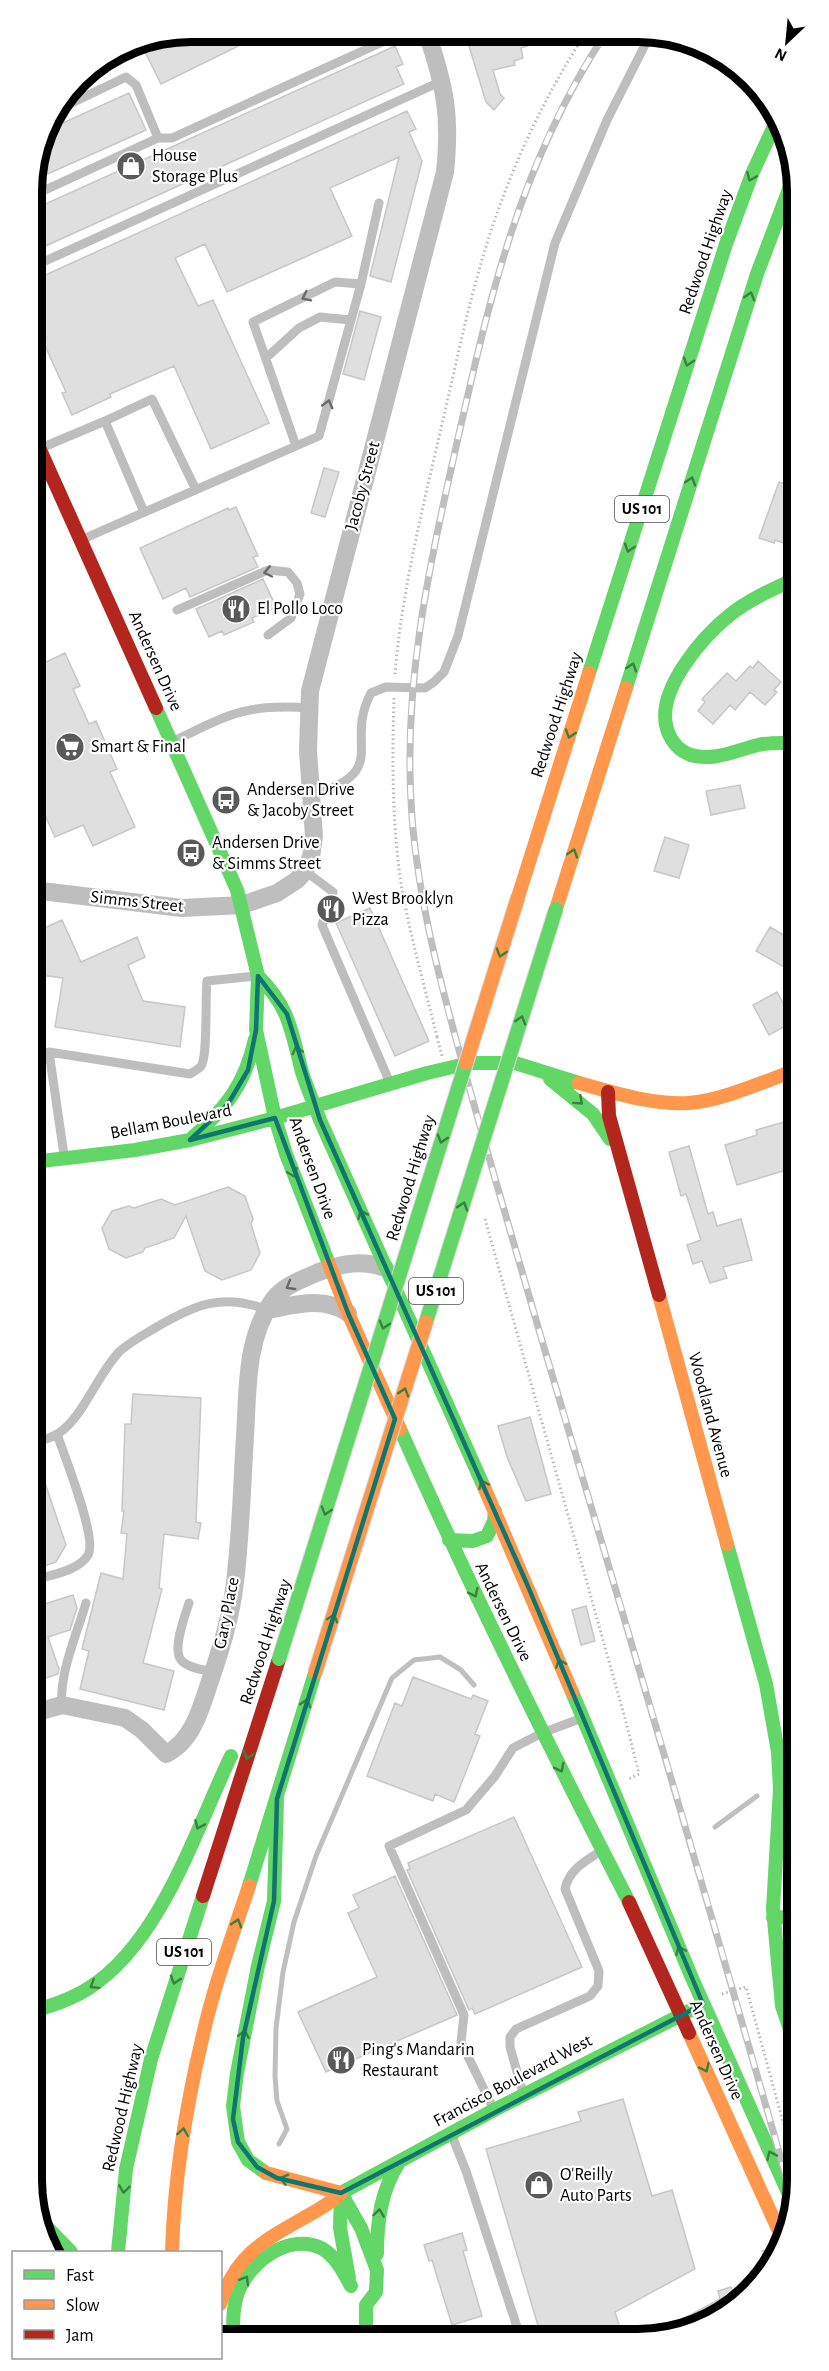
<svg xmlns="http://www.w3.org/2000/svg" width="829" height="2371" viewBox="0 0 829 2371" font-family="'Alegreya Sans',sans-serif">
<style>
.lines{fill:none;stroke-linecap:round;stroke-linejoin:round}
.stream{stroke:#bfbfbf;stroke-width:5}
.building{fill:#dfdfdf;stroke:#c7c7c7;stroke-width:1.5}
.path{stroke:#b9b9b9;stroke-width:3;stroke-dasharray:1.5 3;stroke-linecap:butt}
.lane{stroke:#bebebe;stroke-width:9}
.street{stroke:#bebebe;stroke-width:18}
.fast{stroke:#63d668;stroke-width:14}
.slow{stroke:#ff974d;stroke-width:14}
.jam{stroke:#b3261e;stroke-width:14}
.rail-casing{stroke:#bebebe;stroke-width:7}
.rail{stroke:#fff;stroke-width:4.5;stroke-dasharray:14;stroke-linecap:butt}
.fast-bridge-casing{stroke:#dbdbdb;stroke-width:16;stroke-linecap:butt}
.slow-bridge-casing{stroke:#dbdbdb;stroke-width:16;stroke-linecap:butt}
.path-bridge{stroke:#b9b9b9;stroke-width:3;stroke-dasharray:1.5 3;stroke-linecap:butt}
.fast-bridge{stroke:#63d668;stroke-width:14}
.slow-bridge{stroke:#ff974d;stroke-width:14}
.oneway{stroke:#3b803e}
.oneway2{stroke:#686868}
.marked{fill:none;stroke:#0f766e;stroke-width:4.5;stroke-linejoin:round}
.labels{text-anchor:middle;dominant-baseline:central;stroke-width:4.5;stroke-linejoin:round;paint-order:stroke}
.shield{fill:#fff;stroke:#4c4c4c;stroke-width:1.5}
.shield-label{font-size:16px;font-weight:bold;fill:#000}
.poi-label{font-size:18px;fill:#000;stroke:#fff;text-anchor:start}
.street-label{font-size:18px;fill:#000;stroke:#fff}
.rim{fill:none;stroke:#000;stroke-width:8}
</style>
<rect width="100%" height="100%" fill="#fff"/>
<g class="lines">
<path class="stream" d="M715 1827 757 1796
M279 2144 287 2129 277 2101 275 2077 276 2028 283 1972 294 1922 316 1856 392 1678 414 1660 440 1657 461 1670 474 1685"/>
</g>
<path class="building" d="M193 32H267L161 84 145 52 98 74 94 66 130 44Z
M465 33 523 34 527 46 521 48 523 58 514 61 515 65 493 70 500 94 504 98 494 110 486 102Z
M395 46 403 64 396 67 404 84 32 252V210Z
M129 93 146 130 32 181 45 131Z
M407 111 416 129 409 132 422 161 391 282 370 276 399 157 330 188 352 236 227 292 205 244 175 258 198 306 213 300 269 423 211 449 174 366 110 394 111 397 72 415 62 393 66 392 42 339 46 337 32 307V281Z
M360 311 381 317 364 380 343 374Z
M324 468 339 472 325 517 311 513Z
M779 482 795 487V528L787 544 775 540 774 543 759 538Z
M236 507 258 556 253 557 258 567 190 597 186 588 163 599 140 548 228 508 229 510Z
M263 579 276 607 252 618 254 622 224 635 222 631 209 637 196 609Z
M65 653 80 686 73 689 89 724 96 721 117 769 110 772 135 827 93 846 83 825 55 837 33 789V668Z
M758 661 781 682 774 690 777 692 765 705 750 692 735 710 730 705 713 724 698 711 705 702 702 699 727 673 736 681 750 666 753 668Z
M740 785 745 808 711 815 706 791Z
M665 837 689 845 679 878 654 871Z
M370 908 429 1041 395 1056 336 923Z
M62 920 81 962 137 937 145 957 128 965 143 1001 185 1007 180 1047 55 1027 63 978 33 974V933Z
M770 927 795 942V951L786 968 756 951Z
M777 992 793 1022 769 1035 753 1005Z
M788 1121 796 1148V1167L737 1185 725 1145 757 1135 756 1130Z
M689 1146 708 1214 713 1212 717 1226 741 1219 752 1260 723 1267 727 1278 710 1283 702 1261 693 1264 687 1245 701 1240 686 1194 681 1196 669 1152Z
M228 1187 245 1196 253 1219 251 1224 260 1253 251 1270 222 1280 205 1271 186 1216 174 1238 145 1248 143 1252 126 1258 109 1249 102 1228 112 1211 129 1206 134 1208 161 1199 175 1205Z
M133 1394 201 1398 196 1522 201 1523 198 1539 164 1534 159 1588 162 1589 143 1663 174 1671 164 1710 80 1689 89 1651 82 1649 101 1573 123 1579 127 1534 121 1533 124 1511H122L125 1424H131Z
M530 1417 551 1494 526 1501 507 1457 498 1426Z
M34 1456H36L66 1545 56 1562 34 1570Z
M73 1595 77 1608 70 1630 48 1637 59 1669 58 1674 34 1682V1603H36L38 1606Z
M586 1606 595 1641 581 1645 572 1610Z
M413 1677 471 1699 473 1695 488 1701 475 1734 480 1736 454 1802 435 1794 433 1801 367 1776 395 1703 402 1706Z
M514 1817 582 1967 475 2014 472 2008 469 2010 407 1870 410 1869 408 1863Z
M395 1876 457 2015 326 2072 298 2012 377 1977 348 1913 359 1908 353 1895Z
M623 2099 652 2196 672 2190 695 2269 615 2312 620 2328 590 2336H541L486 2149 581 2121 578 2112Z
M462 2233 467 2250 463 2251 482 2316 452 2325 432 2260 429 2261 424 2245Z
M751 2282 755 2287 718 2318 668 2336 664 2329 720 2299 718 2291 731 2287 733 2292Z"/>
<g class="lines">
<path class="path" d="M395 674C402 589 423 507 442 424 454 374 464 323 478 274 501 190 537 108 585 34
M394 698C392 762 392 826 402 890 411 939 425 988 437 1037
M485 1219 626 1722 639 1774 629 1779
M722 1994 746 1987 786 2133
M763 2250 764 2261 768 2269"/>
<path class="lane" d="M55 111 126 77 136 85 158 138
M32 196 158 138H172L402 33
M32 267 442 81
M267 357 299 328 320 317 350 320
M105 421 152 399 196 490
M296 446 253 322 335 282 361 284
M41 448 105 421 144 512
M83 539 319 436 361 284 379 203
M177 610 268 570 288 572 297 583 300 594 291 618 268 635
M172 742C227 715 246 703 309 708
M311 796C393 770 343 746 371 693L386 687 425 688 434 682 444 672 458 636 555 243 607 120 650 35
M305 871 333 892 322 925 390 1083
M49 1052 190 1074C193 1072 199 1069 201 1066 208 1057 205 997 207 981L256 976
M33 1056 49 1052 64 1155
M34 1443C42 1440 52 1438 59 1433 84 1416 98 1373 120 1351 130 1342 143 1335 155 1328 194 1305 223 1292 267 1310
M34 1580C50 1575 79 1571 88 1555 98 1539 64 1455 57 1434
M189 1603C185 1616 172 1649 181 1660 188 1668 204 1670 213 1672
M62 1705C59 1674 77 1633 86 1603
M523 2093 510 2047V2037L516 2029 590 1996 598 1986 599 1971 565 1889C569 1870 585 1861 601 1851
M493 2108 461 2042 464 2015 389 1846 466 1810 495 1776 513 1748 542 1733 582 1718
M452 2136 466 2171 520 2336"/>
<path class="street" d="M33 871 38 890
M33 890 182 908 242 905 277 893 297 880 305 871 311 857 314 836 308 751 310 691 445 172C451 115 445 87 427 33
M267 1310C295 1305 323 1296 348 1313
M34 1713 62 1705 125 1718 142 1730 166 1754C191 1742 200 1712 208 1687 220 1652 231 1618 235 1582 241 1533 242 1484 245 1436 248 1391 245 1339 273 1300 284 1285 303 1279 319 1272 342 1263 362 1260 385 1268"/>
<path class="fast" d="M795 579C773 589 750 599 731 614 703 636 655 691 667 729 671 741 679 751 691 755 713 762 737 750 758 745 770 742 783 743 795 743
M589 673 726 244 752 174 775 124
M626 688 757 274 794 176
M156 708 237 890 258 976 256 1030 275 1118 286 1154 329 1264
M258 976C290 1008 291 1030 302 1072 307 1088 314 1104 320 1120L484 1487
M550 1079 593 1114 610 1139
M193 1137C227 1107 245 1084 255 1039
M33 1162 135 1150 190 1140 275 1118 427 1073 470 1063H515L579 1083
M400 1429C471 1590 548 1745 629 1902
M449 1540 473 1541 487 1536 494 1521 495 1511
M727 1544 766 1684 778 1752 780 1789 773 1909 782 2006 797 2050
M572 1692 692 1978 794 2206
M249 1886 315 1673
M773 1918 797 1916
M34 2011C53 2005 72 1999 89 1988 161 1942 195 1831 231 1756
M266 2173 248 2160 238 2142 233 2106 237 2073 258 1966 274 1901 277 1799
M341 2193 494 2110 695 2008
M341 2193 361 2228 377 2270 376 2292 366 2305V2336
M341 2193 340 2228 349 2278
M38 2218 71 2252
M118 2252 126 2169 151 2059 203 1896
M377 2254C377 2220 381 2190 400 2161
M233 2336C233 2320 233 2304 239 2290 252 2260 290 2232 323 2249 336 2257 344 2273 351 2286"/>
<path class="slow" d="M518 897 589 673
M556 909 626 688
M579 1083C614 1093 652 1105 689 1103 721 1101 765 1081 796 1070
M329 1264 348 1313 400 1429
M659 1295 727 1544
M484 1487 572 1692
M689 2033 784 2242
M172 2252C174 2179 186 2106 203 2035 214 1985 233 1935 249 1886
M220 2304C235 2257 261 2242 302 2219 316 2211 330 2204 341 2193L266 2173"/>
<path class="jam" d="M32 432 156 708
M608 1092 609 1116 659 1295
M203 1896 279 1659
M629 1902 689 2033"/>
<g class="rail-casing">
<path id="rail" d="M605 34C519 166 490 296 456 447 428 572 402 689 412 817 419 908 444 996 468 1083 492 1170 518 1257 543 1344 628 1631 713 1917 794 2205"/>
</g>
<use href="#rail" class="rail"/>
<g class="fast-bridge-casing">
<path id="fast-bridge" d="M426 1322 556 909
M279 1659 466 1063"/>
</g>
<g class="slow-bridge-casing">
<path id="slow-bridge" d="M466 1063 518 897
M315 1673 426 1322"/>
</g>
<path class="path-bridge" d="M437 1037 442 1056"/>
<use href="#fast-bridge" class="fast-bridge"/>
<use href="#slow-bridge" class="slow-bridge"/>
</g>
<defs><path id="oneway-chevron" d="M-2-3.5L2.5 0L-2 3.5" fill="none" stroke-width="1.6" stroke-linecap="round" stroke-linejoin="round" transform="scale(1.5)"/></defs>
<g class="oneway">
<use href="#oneway-chevron" transform="translate(751 177) rotate(113)"/>
<use href="#oneway-chevron" transform="translate(750 296) rotate(-73)"/>
<use href="#oneway-chevron" transform="translate(688 362) rotate(108)"/>
<use href="#oneway-chevron" transform="translate(691 481) rotate(-72)"/>
<use href="#oneway-chevron" transform="translate(629 548) rotate(108)"/>
<use href="#oneway-chevron" transform="translate(632 667) rotate(-72)"/>
<use href="#oneway-chevron" transform="translate(570 734) rotate(108)"/>
<use href="#oneway-chevron" transform="translate(573 853) rotate(-72)"/>
<use href="#oneway-chevron" transform="translate(501 953) rotate(107)"/>
<use href="#oneway-chevron" transform="translate(521 1020) rotate(-73)"/>
<use href="#oneway-chevron" transform="translate(297 1050) rotate(-104)"/>
<use href="#oneway-chevron" transform="translate(579 1101) rotate(42)"/>
<use href="#oneway-chevron" transform="translate(442 1139) rotate(107)"/>
<use href="#oneway-chevron" transform="translate(293 1173) rotate(68)"/>
<use href="#oneway-chevron" transform="translate(463 1206) rotate(-73)"/>
<use href="#oneway-chevron" transform="translate(362 1214) rotate(-114)"/>
<use href="#oneway-chevron" transform="translate(384 1325) rotate(107)"/>
<use href="#oneway-chevron" transform="translate(404 1392) rotate(-73)"/>
<use href="#oneway-chevron" transform="translate(483 1484) rotate(-114)"/>
<use href="#oneway-chevron" transform="translate(326 1511) rotate(107)"/>
<use href="#oneway-chevron" transform="translate(474 1593) rotate(64)"/>
<use href="#oneway-chevron" transform="translate(333 1618) rotate(-73)"/>
<use href="#oneway-chevron" transform="translate(560 1663) rotate(-112)"/>
<use href="#oneway-chevron" transform="translate(306 1703) rotate(-73)"/>
<use href="#oneway-chevron" transform="translate(248 1755) rotate(108)"/>
<use href="#oneway-chevron" transform="translate(560 1768) rotate(63)"/>
<use href="#oneway-chevron" transform="translate(199 1825) rotate(114)"/>
<use href="#oneway-chevron" transform="translate(237 1923) rotate(-72)"/>
<use href="#oneway-chevron" transform="translate(680 1950) rotate(-113)"/>
<use href="#oneway-chevron" transform="translate(175 1980) rotate(108)"/>
<use href="#oneway-chevron" transform="translate(94 1985) rotate(148)"/>
<use href="#oneway-chevron" transform="translate(244 2034) rotate(-79)"/>
<use href="#oneway-chevron" transform="translate(705 2068) rotate(65)"/>
<use href="#oneway-chevron" transform="translate(183 2132) rotate(-81)"/>
<use href="#oneway-chevron" transform="translate(771 2155) rotate(-114)"/>
<use href="#oneway-chevron" transform="translate(284 2179) rotate(-165)"/>
<use href="#oneway-chevron" transform="translate(124 2189) rotate(97)"/>
<use href="#oneway-chevron" transform="translate(379 2213) rotate(-82)"/>
<use href="#oneway-chevron" transform="translate(245 2280) rotate(-59)"/>
</g>
<g class="oneway2">
<use href="#oneway-chevron" transform="translate(306 297) rotate(154)"/>
<use href="#oneway-chevron" transform="translate(328 404) rotate(-75)"/>
<use href="#oneway-chevron" transform="translate(268 572) rotate(168)"/>
<use href="#oneway-chevron" transform="translate(290 1286) rotate(150)"/>
</g>
<path class="marked" d="M258 976 287 1014 320 1120 527 1584 703 2004 341 2193 277 2178 257 2167 238 2142 233 2119 243 2038 274 1901 277 1799 395 1419 348 1313 275 1118 190 1140 228 1104 248 1070 256 1030Z"/>
<defs>
<g id="shop-disc" transform="scale(1.5)"><circle r="9.5" fill="#595959" stroke="#fff"/><path d="M-5-2.5h2.3a2.7 3.5 0 0 1 5.4 0H5L5.5 6h-11ZM-1.5-2.5h3a1.5 2.3 0 0 0-3 0Z" fill="#fff"/></g>
<g id="restaurant-disc" transform="scale(1.5)"><circle r="9.5" fill="#595959" stroke="#fff"/><path d="M-5-6h1v4h1v-4h1v4h1v-4h1v5L-1.5 .5V6h-2V.5L-5-1ZM5-6V6H3V1.5H1.5Q1.5-4 5-6Z" fill="#fff"/></g>
<g id="supermarket-disc" transform="scale(1.5)"><circle r="9.5" fill="#595959" stroke="#fff"/><path d="M-6-5.5h2.5l.6 2H6L4.5 2H-2.5L-4.4-4H-6ZM-1.5 3.2a1.3 1.3 0 1 0 .1 0ZM3 3.2a1.3 1.3 0 1 0 .1 0Z" fill="#fff"/></g>
<g id="bus-disc" transform="scale(1.5)"><circle r="9.5" fill="#595959" stroke="#fff"/><path d="M-5-6H5V4H4V6H2V4H-2V6H-4V4H-5ZM-3.5-4V0h7V-4ZM-3.5 1.2v1.5H-2V1.2ZM2 1.2v1.5H3.5V1.2Z" fill="#fff"/></g>
</defs>
<g fill-rule="evenodd">
<use href="#shop-disc" x="131" y="166"/>
<use href="#restaurant-disc" x="236" y="609"/>
<use href="#supermarket-disc" x="70" y="747"/>
<use href="#bus-disc" x="226" y="800"/>
<use href="#bus-disc" x="191" y="853"/>
<use href="#restaurant-disc" x="331" y="909"/>
<use href="#restaurant-disc" x="341" y="2060"/>
<use href="#shop-disc" x="539" y="2185"/>
</g>
<g class="labels">
<g class="shield">
<rect x="615" y="496" width="54" height="26" rx="4.5"/>
<rect x="409" y="1278" width="54" height="26" rx="4.5"/>
<rect x="157" y="1939" width="54" height="26" rx="4.5"/>
</g>
<g class="shield-label">
<text x="642" y="509">US 101</text>
<text x="436" y="1291">US 101</text>
<text x="184" y="1952">US 101</text>
</g>
<g class="poi-label">
<text x="152" y="156">House<tspan x="152" dy="21">Storage Plus</tspan></text>
<text x="257" y="609">El Pollo Loco</text>
<text x="91" y="747">Smart &amp; Final</text>
<text x="247" y="790">Andersen Drive<tspan x="247" dy="21">&amp; Jacoby Street</tspan></text>
<text x="212" y="843">Andersen Drive<tspan x="212" dy="21">&amp; Simms Street</tspan></text>
<text x="352" y="899">West Brooklyn<tspan x="352" dy="21">Pizza</tspan></text>
<text x="362" y="2050">Ping's Mandarin<tspan x="362" dy="21">Restaurant</tspan></text>
<text x="560" y="2175">O'Reilly<tspan x="560" dy="21">Auto Parts</tspan></text>
</g>
<g class="street-label">
<text transform="translate(706 252) rotate(-71)">Redwood Highway</text>
<text transform="translate(363 486) rotate(-75)">Jacoby Street</text>
<text transform="translate(155 661) rotate(66)">Andersen Drive</text>
<text transform="translate(557 715) rotate(-72)">Redwood Highway</text>
<text transform="translate(137 902) rotate(6)">Simms Street</text>
<text transform="translate(171 1122) rotate(-11)">Bellam Boulevard</text>
<text transform="translate(312 1168) rotate(70)">Andersen Drive</text>
<text transform="translate(411 1178) rotate(-73)">Redwood Highway</text>
<text transform="translate(710 1415) rotate(75)">Woodland Avenue</text>
<text transform="translate(503 1612) rotate(64)">Andersen Drive</text>
<text transform="translate(227 1613) rotate(-79)">Gary Place</text>
<text transform="translate(266 1642) rotate(-72)">Redwood Highway</text>
<text transform="translate(716 2050) rotate(66)">Andersen Drive</text>
<text transform="translate(513 2081) rotate(-28)">Francisco Boulevard West</text>
<text transform="translate(123 2108) rotate(-77)">Redwood Highway</text>
</g>
</g>
<path d="M0 0H829V2371H0ZM191 42H638A149 149 0 0 1 787 191V2180A149 149 0 0 1 638 2329H191A149 149 0 0 1 42 2180V191A149 149 0 0 1 191 42Z" fill="#fff" fill-rule="evenodd"/>
<path class="rim" d="M191 42H638A149 149 0 0 1 787 191V2180A149 149 0 0 1 638 2329H191A149 149 0 0 1 42 2180V191A149 149 0 0 1 191 42Z"/>
<rect x="12" y="2251" width="210" height="108" fill="#ffffff" stroke="#999999" stroke-width="1.5"/>
<rect x="24" y="2270" width="30" height="9" fill="#63d668" stroke="#999999" stroke-width="1.5"/>
<text x="66" y="2281" font-size="18" fill="#000000">Fast</text>
<rect x="24" y="2300" width="30" height="9" fill="#ff974d" stroke="#999999" stroke-width="1.5"/>
<text x="66" y="2311" font-size="18" fill="#000000">Slow</text>
<rect x="24" y="2330" width="30" height="9" fill="#b3261e" stroke="#999999" stroke-width="1.5"/>
<text x="66" y="2341" font-size="18" fill="#000000">Jam</text>
<g transform="translate(787 42) rotate(206)" stroke="#ffffff" stroke-width="4.5" paint-order="stroke">
<path d="M0-4.5L10 22L0 15L-10 22Z" fill="#000000"/>
<text y="-9" font-size="16" font-weight="bold" text-anchor="middle" fill="#000000">N</text>
</g>
</svg>
